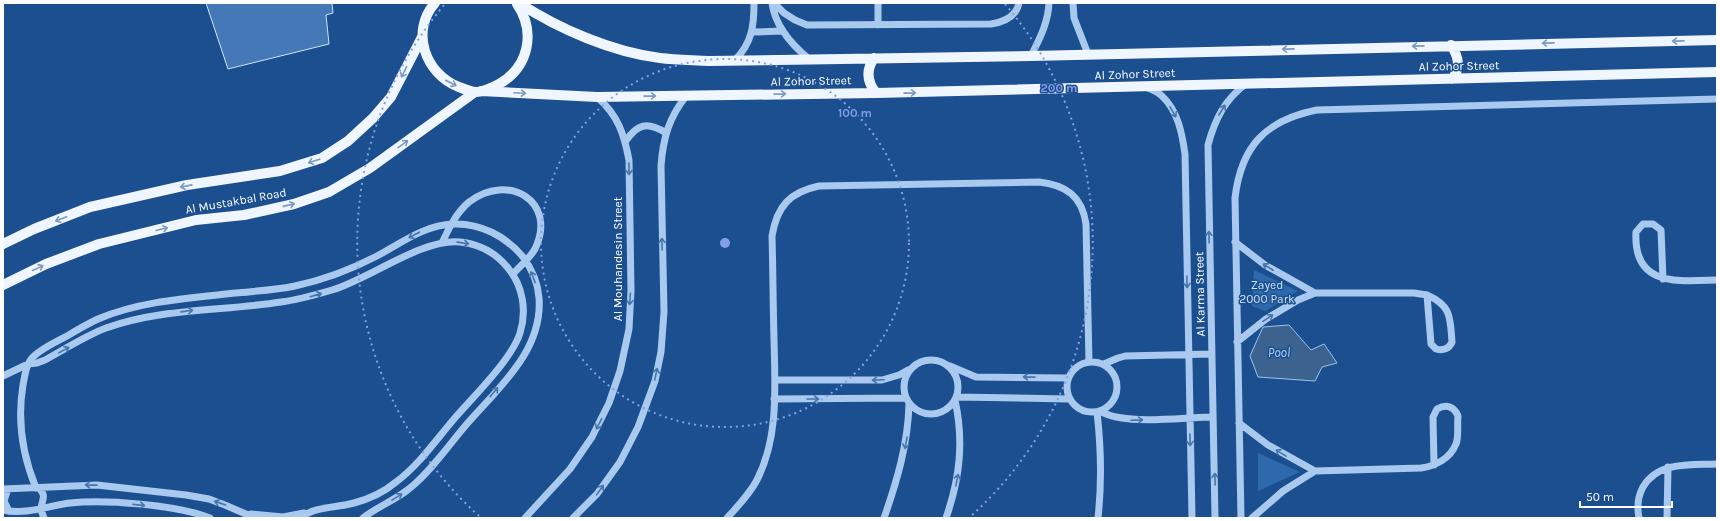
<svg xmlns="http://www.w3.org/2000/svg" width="1720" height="521" viewBox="0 0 1720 521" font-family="Karla,sans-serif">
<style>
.green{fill:#2e69ad}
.water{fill:#3c6290;stroke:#9cc4f0}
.building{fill:#4478b7;stroke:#cfe3fa}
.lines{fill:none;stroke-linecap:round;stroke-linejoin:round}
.minor{stroke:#a9c9ee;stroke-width:7}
.major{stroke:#f0f6ff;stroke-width:10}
.oneway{stroke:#7b9ac1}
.oneway2{stroke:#4674ac}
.ring{fill:none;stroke:#839eea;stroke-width:2;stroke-dasharray:2 4}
.labels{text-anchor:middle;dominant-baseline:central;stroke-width:3;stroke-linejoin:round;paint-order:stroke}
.street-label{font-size:12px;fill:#fff;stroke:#1b4f8f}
.park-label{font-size:12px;fill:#cfe3fa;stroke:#1b4f8f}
.water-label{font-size:13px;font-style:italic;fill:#b5d3f5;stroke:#1b4f8f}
.centre{fill:#839eea;stroke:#1b4f8f;stroke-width:2}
.ring-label{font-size:12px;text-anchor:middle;font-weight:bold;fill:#839eea;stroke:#1b4f8f;stroke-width:3;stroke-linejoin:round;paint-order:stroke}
</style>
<rect width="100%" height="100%" fill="#1b4f8f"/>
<path class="green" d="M1254 270 1298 291 1265 311 1252 306Z
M1258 453 1300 472 1258 491Z"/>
<path class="water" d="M1289 325 1311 350 1324 344 1337 363 1322 367 1315 381 1258 377 1250 356 1263 327Z"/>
<path class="building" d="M206 3H332L333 13 326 15 329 44 228 69Z"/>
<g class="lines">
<path class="minor" d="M772 3C775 26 792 45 809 59
M774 3 784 13 795 20 807 25 991 24C1004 22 1016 17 1019 3
M1073 3 1074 18 1088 54
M878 25V3
M753 32 783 31
M1031 56C1040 38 1048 23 1049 3
M735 60C752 43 754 26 754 3
M1145 87C1151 89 1158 92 1162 96 1178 111 1182 133 1185 154L1192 518
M625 142C637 124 647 121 666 133
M1235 242 1265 265 1315 293
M442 243C449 228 456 213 469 202 508 172 558 201 535 249 530 258 520 266 513 274
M1663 279 1661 230 1653 224H1643L1636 232C1633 287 1677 281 1717 280
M1237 342 1266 319 1298 300 1315 293H1414L1427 295 1431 344 1436 349C1443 351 1449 349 1452 342 1450 318 1452 306 1427 295
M904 387a27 27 0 1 1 54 0a27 27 0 1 1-54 0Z
M1067 387a25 25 0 1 1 50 0a25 25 0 1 1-50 0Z
M1104 364 1118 358 1125 356 1212 354
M950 366 976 377 1068 378
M3 376 28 364 37 363 45 360C65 349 85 336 106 328 162 308 223 311 281 302 298 300 315 295 332 290 369 279 423 238 460 242 479 244 496 253 508 268 523 286 527 311 520 333 512 359 473 397 454 419 436 440 419 465 396 482 384 492 369 499 354 503 336 508 315 506 300 518
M775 380H882L899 375 908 370
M956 397 1069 399
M774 399 906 398
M1100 411C1124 426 1183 417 1213 417
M1097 412C1101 447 1102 482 1098 518
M1239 423 1268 445 1315 471
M36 488C22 454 17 421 23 385 25 375 26 364 33 357 42 348 56 342 67 336 77 330 87 324 98 319 140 301 190 298 236 293 256 291 276 290 295 286 323 280 350 270 375 257 400 244 424 225 453 224 480 223 506 236 523 257 532 269 538 284 539 298 543 351 498 388 466 425 448 446 431 471 410 488 396 500 378 506 363 518
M39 488C47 497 42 498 41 509 41 511 43 515 44 518
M3 489 97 485 186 495 209 499 225 505 255 518
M8 489 4 501 9 511
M3 510C27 515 47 506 70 503 105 499 178 505 210 518
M251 514 283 517 304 513
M525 518 570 469 592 437 609 403 620 371 629 329 631 291 629 160C624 134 618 115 597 97
M573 518 597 494 620 462 638 427 655 381 661 352 664 312 661 166C663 138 669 117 687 95
M727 518C738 506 749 495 757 480 779 437 775 386 774 339 773 305 773 270 772 236 777 206 790 192 819 186L1039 182C1066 185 1082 196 1086 224L1089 362
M884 518C897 481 908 444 909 404
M946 518C960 478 964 441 955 400
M1215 518 1208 145C1215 119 1225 99 1247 83
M1241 518 1235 198C1241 146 1266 120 1317 110L1717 99
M1252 518 1283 491 1315 471 1421 468C1435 466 1450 459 1456 444 1459 437 1457 425 1458 416 1454 406 1446 404 1437 409L1433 417 1434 465
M1639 518C1637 508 1638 496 1643 487 1658 461 1691 465 1717 464
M1667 518 1668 467"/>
<path class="major" d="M435 3C410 31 425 74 459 87 464 89 471 92 476 92 484 92 493 87 499 84 529 67 536 32 517 4
M519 3C559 29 612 52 660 58 676 60 693 60 709 61L1031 56 1717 40
M1451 45C1459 57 1461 68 1452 79
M874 58C866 70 867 82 876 93
M481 91 597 97 876 93 1717 72
M3 244 34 229 90 207 187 185 280 171 322 158 348 141 373 118 391 97 422 37
M3 285 46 264 99 244 196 220 244 215 294 204 329 192 370 168 475 92"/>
</g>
<defs><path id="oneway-shaft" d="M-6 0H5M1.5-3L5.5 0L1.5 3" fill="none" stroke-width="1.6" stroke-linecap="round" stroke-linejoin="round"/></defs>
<g class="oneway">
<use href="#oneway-shaft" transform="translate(1678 41) rotate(179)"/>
<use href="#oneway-shaft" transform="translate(1548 43) rotate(179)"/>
<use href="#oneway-shaft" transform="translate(1418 46) rotate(179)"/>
<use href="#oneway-shaft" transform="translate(1288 49) rotate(179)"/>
<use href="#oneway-shaft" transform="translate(404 72) rotate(117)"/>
<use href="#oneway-shaft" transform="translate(451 83) rotate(27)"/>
<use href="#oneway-shaft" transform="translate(520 93) rotate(3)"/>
<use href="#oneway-shaft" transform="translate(910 93) rotate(-1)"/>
<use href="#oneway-shaft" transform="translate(780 94) rotate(-1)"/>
<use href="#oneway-shaft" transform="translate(650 96) rotate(-1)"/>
<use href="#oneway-shaft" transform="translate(403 144) rotate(-36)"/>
<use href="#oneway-shaft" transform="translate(314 161) rotate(162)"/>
<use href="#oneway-shaft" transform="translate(186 186) rotate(169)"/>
<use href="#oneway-shaft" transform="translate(289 205) rotate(-13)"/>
<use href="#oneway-shaft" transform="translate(61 219) rotate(159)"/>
<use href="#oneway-shaft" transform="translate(162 229) rotate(-14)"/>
<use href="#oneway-shaft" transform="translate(38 268) rotate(-25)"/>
</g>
<g class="oneway2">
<use href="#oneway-shaft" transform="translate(1222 110) rotate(-58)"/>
<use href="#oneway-shaft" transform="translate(1173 112) rotate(60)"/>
<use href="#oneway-shaft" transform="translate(629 169) rotate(89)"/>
<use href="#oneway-shaft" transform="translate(414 235) rotate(152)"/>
<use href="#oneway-shaft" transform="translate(1209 237) rotate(-91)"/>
<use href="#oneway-shaft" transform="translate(463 243) rotate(8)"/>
<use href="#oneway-shaft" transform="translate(662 244) rotate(-91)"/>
<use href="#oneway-shaft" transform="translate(1268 267) rotate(-147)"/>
<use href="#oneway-shaft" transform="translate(533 277) rotate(-111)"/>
<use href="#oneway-shaft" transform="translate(1187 282) rotate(89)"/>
<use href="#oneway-shaft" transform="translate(316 295) rotate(-16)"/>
<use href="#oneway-shaft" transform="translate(630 299) rotate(94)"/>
<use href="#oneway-shaft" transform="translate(187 311) rotate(-8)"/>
<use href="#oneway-shaft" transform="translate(1268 318) rotate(-34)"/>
<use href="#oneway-shaft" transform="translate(64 350) rotate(-29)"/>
<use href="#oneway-shaft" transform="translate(656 374) rotate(-78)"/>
<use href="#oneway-shaft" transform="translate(1029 377) rotate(-179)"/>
<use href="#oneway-shaft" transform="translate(878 380) rotate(178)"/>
<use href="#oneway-shaft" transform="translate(494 392) rotate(-49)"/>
<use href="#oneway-shaft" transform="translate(813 399)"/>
<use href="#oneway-shaft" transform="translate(1137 420) rotate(-2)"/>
<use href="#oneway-shaft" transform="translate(599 424) rotate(117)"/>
<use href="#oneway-shaft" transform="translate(1190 440) rotate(89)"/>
<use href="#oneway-shaft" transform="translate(906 443) rotate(100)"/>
<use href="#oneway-shaft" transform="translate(1281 453) rotate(-149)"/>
<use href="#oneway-shaft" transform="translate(1215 479) rotate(-91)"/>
<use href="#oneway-shaft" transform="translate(957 480) rotate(-79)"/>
<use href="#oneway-shaft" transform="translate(91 485) rotate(-179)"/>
<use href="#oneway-shaft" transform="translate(600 490) rotate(-54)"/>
<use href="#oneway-shaft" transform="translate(397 497) rotate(-32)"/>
<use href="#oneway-shaft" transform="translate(220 503) rotate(-161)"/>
<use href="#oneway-shaft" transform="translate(139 505) rotate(6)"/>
</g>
<g class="ring">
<circle cx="725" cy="243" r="184"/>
<path d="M479 516A368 368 0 0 1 445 4M1005 4A368 368 0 0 1 971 516"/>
</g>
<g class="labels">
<g class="street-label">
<text transform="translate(1459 66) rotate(-1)">Al Zohor Street</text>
<text transform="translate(1135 74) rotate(-2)">Al Zohor Street</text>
<text transform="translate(811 81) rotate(-1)">Al Zohor Street</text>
<text transform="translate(236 201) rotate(-10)">Al Mustakbal Road</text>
<text transform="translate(618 259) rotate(-90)">Al Mouhandesin Street</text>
<text transform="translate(1200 294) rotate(-91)">Al Karma Street</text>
</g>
<g class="park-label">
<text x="1267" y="285">Zayed<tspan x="1267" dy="14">2000 Park</tspan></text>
</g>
<g class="water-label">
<text x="1279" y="352">Pool</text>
</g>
</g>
<circle cx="725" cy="243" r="6" class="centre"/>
<g class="ring-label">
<text x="1059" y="92">200 m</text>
<text x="855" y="117">100 m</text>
</g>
<rect width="1720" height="521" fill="none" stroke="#ffffff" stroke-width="8"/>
<path d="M1580 501v6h92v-6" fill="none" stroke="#ffffff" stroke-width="2"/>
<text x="1586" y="501" font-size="12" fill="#ffffff" stroke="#1b4f8f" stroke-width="3" paint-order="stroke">50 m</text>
</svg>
